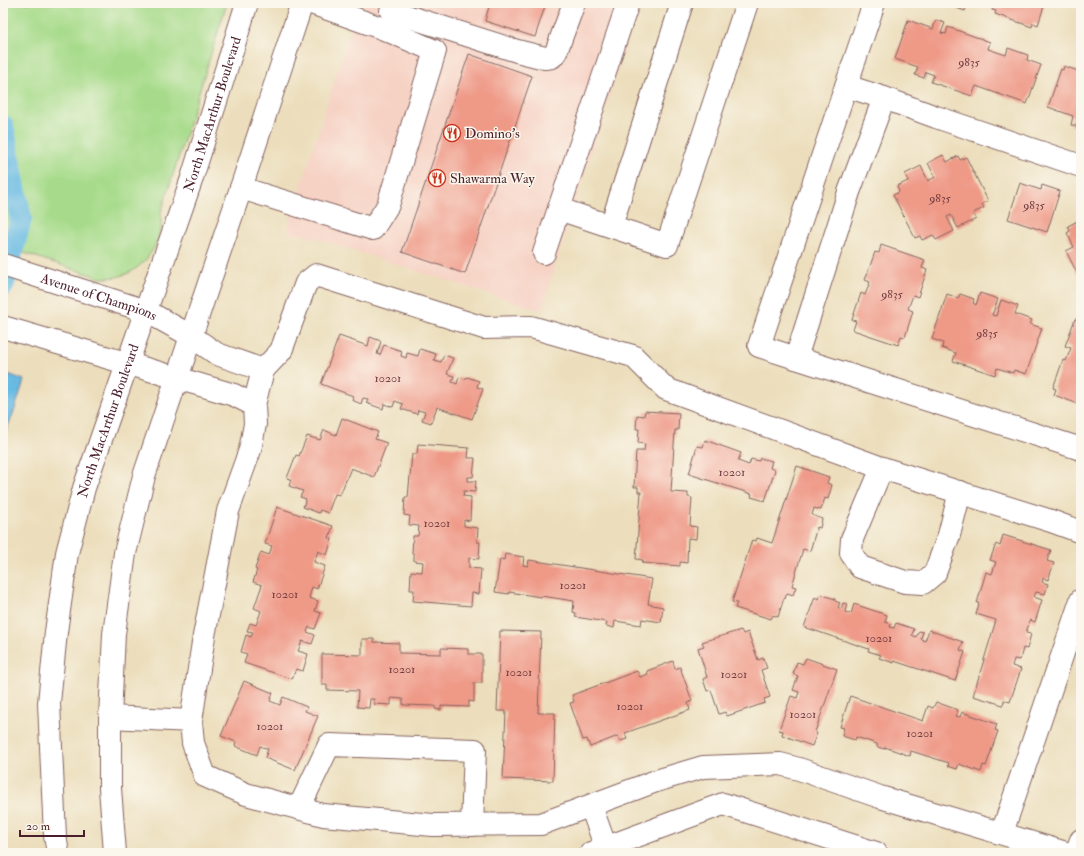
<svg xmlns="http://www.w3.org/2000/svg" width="1084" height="856" viewBox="0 0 1084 856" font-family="'IM FELL Double Pica',serif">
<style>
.built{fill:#f6d2c4}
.green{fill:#a7db8b;stroke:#787d5b}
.water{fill:#66bae3;stroke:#586c87}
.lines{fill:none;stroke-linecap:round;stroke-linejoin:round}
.canal{stroke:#66bae3;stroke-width:22}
.building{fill:#ef9987}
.minor-casing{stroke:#83625e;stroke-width:24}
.major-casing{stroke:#83625e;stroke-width:24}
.minor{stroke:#fff;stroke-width:22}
.major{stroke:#fff;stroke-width:22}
.labels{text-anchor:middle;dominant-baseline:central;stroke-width:3;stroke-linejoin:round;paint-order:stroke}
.number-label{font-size:12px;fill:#733e42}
.street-label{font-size:14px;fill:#4a1f2b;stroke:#fbf7ec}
.poi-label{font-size:14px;fill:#4a1f2b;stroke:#fbf7ec;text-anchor:start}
</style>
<rect width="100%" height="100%" fill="#fbf7ec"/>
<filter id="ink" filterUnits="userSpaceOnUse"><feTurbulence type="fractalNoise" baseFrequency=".025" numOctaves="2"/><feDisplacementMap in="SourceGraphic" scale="8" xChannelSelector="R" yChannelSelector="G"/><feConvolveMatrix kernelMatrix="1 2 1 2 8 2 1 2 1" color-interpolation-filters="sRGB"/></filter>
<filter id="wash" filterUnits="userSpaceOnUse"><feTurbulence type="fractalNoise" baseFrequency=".012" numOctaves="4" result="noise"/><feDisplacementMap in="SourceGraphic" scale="16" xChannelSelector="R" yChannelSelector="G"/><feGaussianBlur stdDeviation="0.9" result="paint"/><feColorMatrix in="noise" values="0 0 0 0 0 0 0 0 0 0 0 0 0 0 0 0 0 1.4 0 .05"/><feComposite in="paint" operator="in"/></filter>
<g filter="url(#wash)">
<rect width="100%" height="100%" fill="#ecdebc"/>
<path class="built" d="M359 3H639L541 311 308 236 290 233 287 230Z"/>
<path class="green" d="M3 3H227L161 213C161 219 162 226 160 232 155 253 138 274 115 277 110 278 105 278 100 278L3 246Z"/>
<path class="water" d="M3 372 24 380 15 409 3 439Z"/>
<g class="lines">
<path class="canal" d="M3 126 21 219 3 286"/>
</g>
<g id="blocks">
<path class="building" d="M429 3H442L441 7Z
M490 3H546L535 37 485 21Z
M942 3H968L965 11Z
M994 3H1045L1038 25 1033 23 1032 27 995 14 996 11 992 10Z
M908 20 933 29 936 20 945 23 941 33 946 34 948 27 990 42 988 49 1006 55 1008 48 1028 55 1027 60 1041 65 1027 104 976 86 972 96 931 82 934 75 926 72 924 78 915 75 918 67 895 59Z
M469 54 532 76 465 274 402 252Z
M1064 66 1081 72 1079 77 1081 78V121H1080L1078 127 1071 125 1073 116 1048 107 1061 69 1063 70Z
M943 155 947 162 958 156 960 160 966 157 988 201 982 204 984 208 973 213 976 219 958 228 951 215 947 217 954 231 936 240 933 235 922 240 920 236 915 238 893 195 899 192 897 186 908 181 905 174 921 166 928 181 935 177 928 163Z
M1020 183 1041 190 1042 185 1060 191 1047 232 1008 219Z
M1081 219V281L1066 251 1074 247 1067 233 1070 231 1068 226Z
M881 245 925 260 922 268 927 270 918 297 913 295 908 309 913 311 905 337 901 336 898 345 853 330 856 321 852 320 861 293 865 295 870 282 865 280 875 252 879 253Z
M980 293 998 299 992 315 996 316 1001 300 1018 306 1015 314 1032 320 1030 324 1042 328 1026 374 1014 370 1013 373 997 368 995 375 953 361 956 353 942 348 943 343 932 339 947 294 958 298 960 294 974 299 973 303 976 305Z
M1081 317V405L1054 395 1056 389 1053 388 1063 360 1066 361 1071 348 1065 346 1075 319 1080 321Z
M339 336 368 346 370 337 381 341 377 354 380 355 384 345 402 351 401 356 406 358 407 353 418 356 420 349 436 354 434 360 441 362 444 355 453 358 447 374 454 376 452 382 457 384 459 377 465 379 467 377 479 381 477 387 483 389 472 419 437 407 431 423 422 420 425 412 418 410 417 414 401 409 403 404 395 401 393 407 384 404 383 409 366 403 368 399 363 398 361 404 352 400 353 396 321 384Z
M645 411 679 413 678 430H675L671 492 688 493V497L692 498 690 526 697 527 696 539 688 538 687 563 680 562V566L642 563 643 560 636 559 641 492H638V487H634L636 451H644L645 444 638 443 639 429H636L637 415 644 416Z
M342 418 378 432 375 439 387 443 374 477 351 468 340 495 335 494 328 513 320 510 319 513 303 507 306 499 300 497 303 491 289 486 291 479 287 478 296 455 299 456 307 436 320 440 324 430 336 435Z
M705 440 741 453 738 461 749 465 751 459 759 461 760 458 772 461 770 468 775 470 765 501 751 497 752 494 689 474 697 446 703 447Z
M418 444 469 448 468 458H475L473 477H468V481H476L475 492 464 491 463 496 471 497 470 521 464 520V526L478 528 477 542H480L479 559 469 558V568L481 569 479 594 472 593 471 606 413 601 414 590H410L411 571 422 572 423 562 414 561V554L412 553 413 536H418L419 526 409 525 410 516 404 515 405 497H408L412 454H417Z
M797 466 829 477 827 483 832 485 828 499 825 498 821 510 814 508 812 515 822 519 820 528 817 527 810 551 803 549 792 586 796 587 793 595 787 593 785 599 784 598 778 617 773 615 771 619 735 608 737 603 732 602 752 540 756 541 757 538 772 543Z
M277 507 333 526 329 538 332 539 327 555 318 551 314 562 325 566 317 589 312 587 309 598 318 601 315 611 321 613 315 629 309 627 307 632 315 635 312 644 302 641 298 651 308 654 303 671 296 669 292 679 244 663 247 654 241 652 246 635 251 637 253 632 247 631 250 623 256 625 261 611 254 608 262 585 253 582 257 570 255 569 261 552 269 555 272 546 265 544Z
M1003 535 1051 550 1047 561 1054 563 1048 580 1043 578 1042 582 1048 584 1045 594 1036 592 1034 597 1042 600 1035 622 1030 620 1026 633 1031 634 1027 649 1023 648 1020 660 1014 659 1012 666 1021 669 1010 702 1004 700 1003 705 973 696 996 620 976 614 979 604 977 603 986 572 992 574 996 562 990 560 996 544 1000 546Z
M505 554 524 557 523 565 528 566 529 560 652 579 648 604 663 607 661 622 642 619 641 625 615 621 614 628 606 626 607 622 575 617 576 613 573 612 574 601 541 596V597L509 592V594L495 592 500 559 504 560Z
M820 594 835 599V601L840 603 838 607 841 609 843 603 847 604 845 612 851 614 854 604 887 615 885 622 891 624 890 627 894 628 896 623 914 629 912 635 916 637 919 631 923 632 921 639 925 641 929 630 963 642 960 650 965 652 955 681 894 661V663L879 658 881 655 868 651 869 649 804 627 815 597 818 599Z
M741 630 743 634 748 632 758 660 763 658 767 668 761 670 770 697 764 699 765 703 727 716 725 712 719 714 711 690 707 691 703 679 707 677 698 648 704 646 702 642Z
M500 631 541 632 538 713H555L553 781 503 779 506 711H497Z
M362 639H374V642L399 643V653L441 654V648L468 649V654H482V683H474V702L469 701V707L441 706V710L435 709V706L403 705V699L391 698V705L374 704V699H370L369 708 357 707 358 691 327 690V685H322V654L362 655Z
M806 658 837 669 815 732 817 733 812 746 782 735 783 731 779 730 791 696 797 698 799 692 793 690 798 676 793 674 797 662 803 664Z
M673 661 675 669 680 667 692 701 688 703 690 710 625 733 627 739 620 741 618 736 590 747 587 739 583 740 570 703 574 702 572 695 637 671 640 677 648 674 647 671Z
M244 681 273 693 270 701 280 705 283 697 307 707 305 711 318 716 295 770 265 758 268 749 260 746 257 755 235 746 236 742 221 736Z
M850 696 923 721 928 706 933 708 936 702 958 710 956 716 960 717 962 712 997 724 995 730 998 731 986 766 983 765 981 772 959 764 957 769 948 766 949 763 911 751 910 756 885 747V749L877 747V744L856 737 855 740 842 736 844 728 840 727Z"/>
</g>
</g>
<g filter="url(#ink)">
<use href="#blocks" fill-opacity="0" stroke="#83625e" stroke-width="1"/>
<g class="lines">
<g class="minor-casing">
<g id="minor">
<path d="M874 3 846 86 884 98"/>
<path d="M391 11 517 51 545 58 552 57 556 52 574 3"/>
<path d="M1081 166 936 117 884 98 849 192 796 358 1081 449"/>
<path d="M241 188 373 229 388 205 435 51 384 29 311 3"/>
<path d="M559 209 667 245 747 3"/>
<path d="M611 226 682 3"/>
<path d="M544 253 628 3"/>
<path id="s1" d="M3 265 146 311 191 336 217 354 263 370"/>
<path d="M3 327 177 378 234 395 254 405"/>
<path d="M796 358 759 346 846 86"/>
<path d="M882 468 852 539 851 553 860 567 905 582 923 583 935 573 949 535 960 492"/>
<path d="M110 717 191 721"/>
<path d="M591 806 606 848"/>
<path d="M299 808 329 745 475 750 472 825"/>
<path d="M1002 833 1081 600"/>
<path d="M591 853 723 804 876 853"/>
<path d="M1066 853 880 797 799 769 780 764 703 767 656 781 541 824 433 825 323 815 246 794 205 776 193 743 191 721 204 636 228 511 250 450 255 424 254 405 263 370 281 351 306 283 316 275 484 328 531 327 633 356 666 389 882 468 1051 521 1081 532"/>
<path d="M1076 853 1081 840"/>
</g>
</g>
<g class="major-casing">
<g id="major">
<path id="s2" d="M58 853 55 836 49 703 56 632 67 553 84 488 191 181 247 3"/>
<path d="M115 853 110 788V717L114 634 125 553 144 476 241 188 302 3"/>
</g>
</g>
<use href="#minor" class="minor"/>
<use href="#major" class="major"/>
</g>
</g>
<defs>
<g id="restaurant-ring" transform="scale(0.9)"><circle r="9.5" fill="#fbf7ec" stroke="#c8321e" stroke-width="1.5"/><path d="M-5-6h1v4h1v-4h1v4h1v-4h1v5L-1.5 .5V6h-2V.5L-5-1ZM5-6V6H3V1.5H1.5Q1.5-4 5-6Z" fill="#c8321e"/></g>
</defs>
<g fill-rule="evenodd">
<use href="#restaurant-ring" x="452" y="133"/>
<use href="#restaurant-ring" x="437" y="178"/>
</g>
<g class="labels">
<g class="number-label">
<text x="969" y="62">9835</text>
<text x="940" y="198">9835</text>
<text x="1034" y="205">9835</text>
<text x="892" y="294">9835</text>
<text x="987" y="333">9835</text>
<text x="388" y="378">10201</text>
<text x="732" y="472">10201</text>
<text x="437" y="523">10201</text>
<text x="573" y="585">10201</text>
<text x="285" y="594">10201</text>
<text x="879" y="638">10201</text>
<text x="402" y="669">10201</text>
<text x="519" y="672">10201</text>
<text x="734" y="674">10201</text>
<text x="630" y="706">10201</text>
<text x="803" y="714">10201</text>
<text x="270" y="726">10201</text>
<text x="920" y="733">10201</text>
</g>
<g class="street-label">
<text stroke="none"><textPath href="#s2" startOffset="764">North MacArthur Boulevard</textPath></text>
<text stroke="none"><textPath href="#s1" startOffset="101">Avenue of Champions</textPath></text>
<text stroke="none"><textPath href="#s2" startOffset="440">North MacArthur Boulevard</textPath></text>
</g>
<g class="poi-label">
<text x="465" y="133">Domino's</text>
<text x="450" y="178">Shawarma Way</text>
</g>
</g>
<rect width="1084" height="856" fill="none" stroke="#fbf7ec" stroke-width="16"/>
<path d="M20 830v6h64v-6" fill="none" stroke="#4a1f2b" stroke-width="2"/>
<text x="26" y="830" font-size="12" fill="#4a1f2b" stroke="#fbf7ec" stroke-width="3" paint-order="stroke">20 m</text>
</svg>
